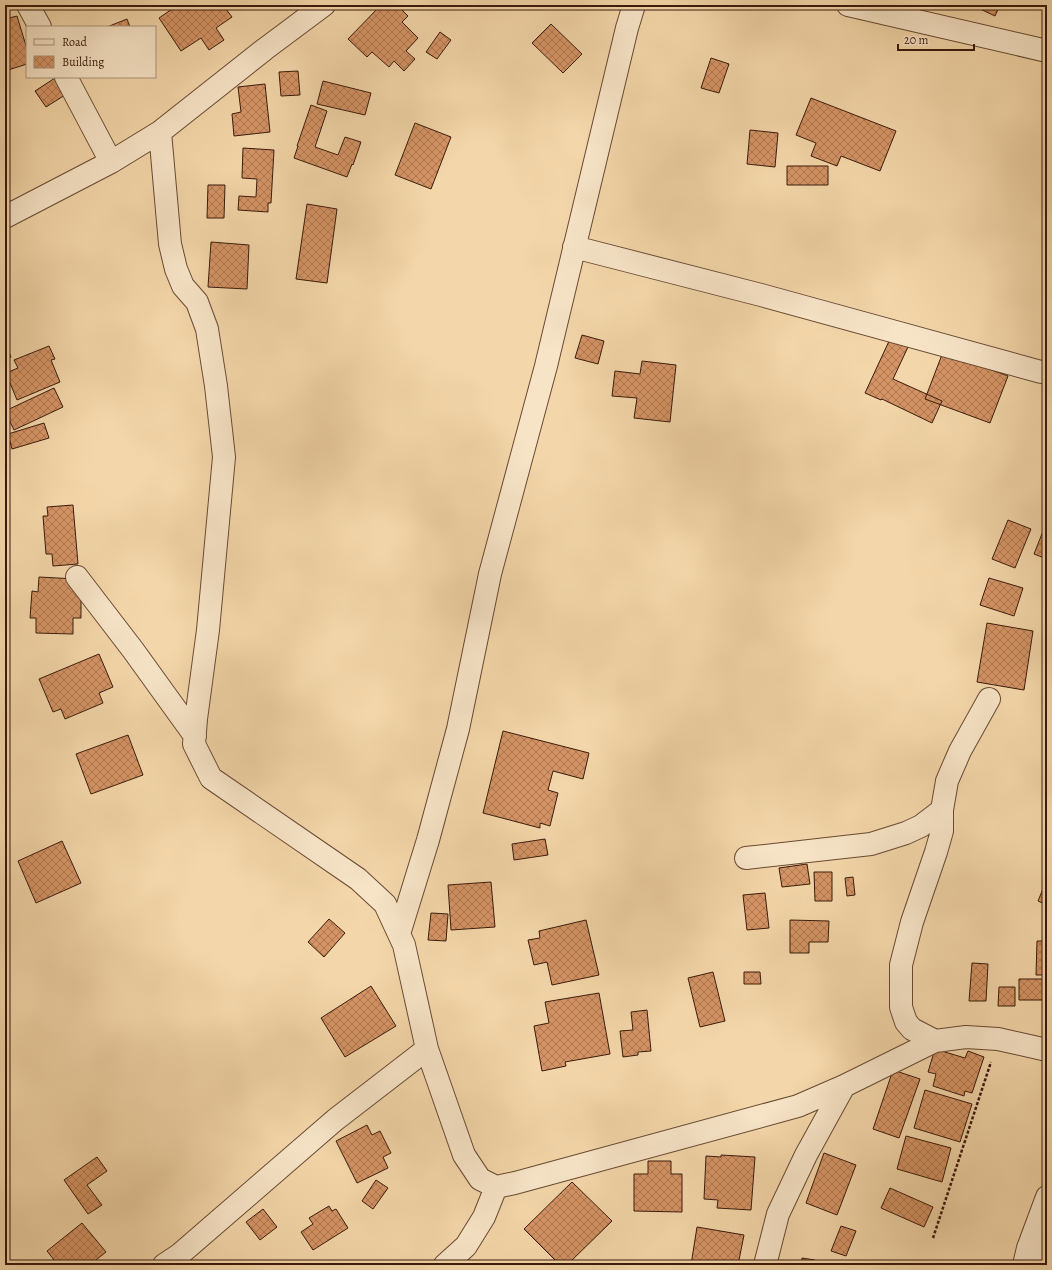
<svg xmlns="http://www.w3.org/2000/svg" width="1052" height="1270" viewBox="0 0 1052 1270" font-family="Alegreya,serif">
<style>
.building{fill:url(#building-cross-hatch);stroke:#3a1a0b}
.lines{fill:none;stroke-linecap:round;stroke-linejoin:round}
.minor-casing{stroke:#684932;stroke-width:24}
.path{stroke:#3a1a0b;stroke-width:2.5;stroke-dasharray:3 2;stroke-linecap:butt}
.minor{stroke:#f7e4c7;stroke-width:22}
</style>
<defs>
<pattern id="building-cross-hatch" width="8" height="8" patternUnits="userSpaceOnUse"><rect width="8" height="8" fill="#d59465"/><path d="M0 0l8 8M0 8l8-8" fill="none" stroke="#ae7851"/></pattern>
</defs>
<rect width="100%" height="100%" fill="#f3d6a9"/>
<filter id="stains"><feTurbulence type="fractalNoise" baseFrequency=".005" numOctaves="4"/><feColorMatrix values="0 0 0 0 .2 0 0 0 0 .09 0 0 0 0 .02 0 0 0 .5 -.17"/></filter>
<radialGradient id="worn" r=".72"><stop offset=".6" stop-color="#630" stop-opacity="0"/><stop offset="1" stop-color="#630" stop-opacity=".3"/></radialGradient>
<path class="building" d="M178 5H223L232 17 216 28 224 40 209 50 201 38 181 51 159 18Z
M381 5H397L408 16 402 22 418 38 406 51 415 59 404 71 394 61 389 67 372 52 367 57 348 39Z
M977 5H1000L995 16 976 7Z
M17 16 27 49V64L5 71V19Z
M127 19 130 27H107Z
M551 24 582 54 563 73 532 43Z
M440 32 451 40 437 59 426 52Z
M711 58 729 64 719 93 701 88Z
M298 71 300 95 281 96 279 72Z
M55 78 65 95 46 107 35 91Z
M323 81 371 93 365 115 317 104Z
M265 84 270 132 234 136 232 114 241 112 238 87Z
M811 98 896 131 880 171 841 156 837 166 811 156 816 143 796 135Z
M311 105 327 111 315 147 338 155 345 137 361 142 353 165 352 164 347 177 294 158 298 146H297Z
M415 123 451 137 431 189 395 175Z
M750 130 778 133 775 167 747 164Z
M243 148 274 150 271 203H268V212L238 210 239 196 256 197 257 179 242 178Z
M787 166H828V185H787Z
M208 185H225L224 218H207Z
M307 204 337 209 327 283 296 279Z
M211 242 249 245 247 289 208 287Z
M582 335 604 341 598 364 575 358Z
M890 339 908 347 893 379 942 401 932 423 882 399 881 400 865 393Z
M5 342 11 357 5 359Z
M49 346 55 359 51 360 60 382 17 400 6 373 18 368 14 360Z
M943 352 1008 376 990 423 925 399Z
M642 361 676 365 670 422 634 418 637 398 612 396 615 371 640 374Z
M54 388 63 407 14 430 5 411Z
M44 423 49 438 12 449 8 434Z
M73 505 78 564 53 566 52 554H46L43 516H48L47 507Z
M1008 520 1031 529 1015 568 992 559Z
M1047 521V559L1034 554Z
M39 577 76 579 81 591V618H73V634L36 633V618H30L32 591 38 592Z
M989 578 1023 588 1014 616 980 605Z
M987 623 1033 631 1024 690 977 682Z
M99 654 113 687 99 693 103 703 65 719 61 709 53 712 39 679Z
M503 731 589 753 583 779 553 771 548 790 558 793 550 826 540 823V828L483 813Z
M128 735 143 775 91 794 76 754Z
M545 839 548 855 514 860 512 844Z
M62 841 81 883 36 903 18 861Z
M807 864 810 884 782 887 779 868Z
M814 872H832V901H815Z
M853 877 855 895 847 896 845 878Z
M1047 879V905L1038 901Z
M491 882 495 927 451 930 448 885Z
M765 893 769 928 747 930 743 895Z
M431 913 448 914 446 941 428 940Z
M329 919 345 933 324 957 308 942Z
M586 920 599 975 552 985 547 962 534 965 528 940 540 938 539 931Z
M790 920 829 921 828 942H809V953H790Z
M1037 941H1047V975H1036Z
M972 963 988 964 986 1001H969Z
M713 972 725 1021 700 1027 688 978Z
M744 972H760L761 984H744Z
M1019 979H1047V1000H1019Z
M371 986 396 1026 345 1057 321 1018Z
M999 987H1015V1006H998Z
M599 993 610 1054 565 1062 566 1066 542 1071 534 1026 549 1023 545 1002Z
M647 1010 651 1051 638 1052V1055L623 1057 620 1031 633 1030 631 1012Z
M935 1049 965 1058 968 1051 984 1057 972 1093 965 1091 964 1096 933 1086 936 1074 928 1072Z
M893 1070 920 1079 899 1138 873 1129Z
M925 1090 972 1104 960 1142 914 1128Z
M367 1125 372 1135 380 1131 391 1153 383 1157 388 1168 357 1183 336 1141Z
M906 1136 951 1148 942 1182 897 1169Z
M824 1153 856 1165 837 1215 806 1203Z
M721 1155 755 1157 751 1210 717 1208 718 1200 704 1199 706 1156 721 1157Z
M97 1157 107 1171 87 1185 102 1205 88 1214 64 1180Z
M648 1161H671V1174H682V1212L634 1211V1174H648Z
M376 1180 388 1188 373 1209 362 1201Z
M572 1182 612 1221 567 1265H560L524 1229Z
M890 1188 933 1207 924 1227 881 1208Z
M329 1206 332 1211 336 1209 348 1228 313 1250 301 1232 313 1224 309 1218Z
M263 1209 277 1227 260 1240 246 1222Z
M82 1223 106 1252 92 1263 94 1265H58L47 1251Z
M841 1226 856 1231 846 1256 831 1251Z
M697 1227 744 1235 738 1265H691Z
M802 1258 815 1260 814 1265H801Z"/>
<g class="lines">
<g class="minor-casing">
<path id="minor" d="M28 5 40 27
M848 5 1047 51
M66 77 111 162
M160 132 170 244 176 269 183 286 197 302 207 329 216 386 224 457 208 630 196 719 194 744 211 778 358 879 385 904 404 945 427 1049 464 1155 480 1179 496 1187 515 1183 798 1106 844 1086 935 1041 966 1037 998 1039 1047 1050
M5 217 111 162 160 132 265 49 324 5
M574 247 761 295 1041 372 1047 371
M77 577 133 650 195 736
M746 858 871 844 906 833 921 826 942 810
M399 934 428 840 458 729 490 574 546 366 627 28 634 5
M935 1041 912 1029 906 1022 901 1007V965L912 922 936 852 942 831V810L947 781 960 751 989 699
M1028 1248 1047 1254
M164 1265 179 1255 335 1120 427 1049
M445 1265 466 1246 484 1217 496 1187
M765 1265 778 1214 806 1155 844 1086
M1024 1265 1028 1248 1047 1197"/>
</g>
<path class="path" d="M933 1238 991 1062"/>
<use href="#minor" class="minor"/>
</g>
<rect width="1052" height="1270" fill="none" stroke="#f3d6a9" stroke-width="20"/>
<rect x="6" y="6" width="1040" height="1258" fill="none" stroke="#3a1a0b" stroke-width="2"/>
<rect x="10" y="10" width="1032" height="1250" fill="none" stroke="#3a1a0b"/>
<rect x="26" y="26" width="130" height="52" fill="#f7e4c7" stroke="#ab937c"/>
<rect x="34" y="39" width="20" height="6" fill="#f7e4c7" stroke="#ab937c"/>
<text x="62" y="46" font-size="12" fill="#3a1a0b">Road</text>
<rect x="34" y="56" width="20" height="12" fill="url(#building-cross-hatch)" stroke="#ab937c"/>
<text x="62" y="66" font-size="12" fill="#3a1a0b">Building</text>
<path d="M898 44v6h76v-6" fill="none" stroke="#3a1a0b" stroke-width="2"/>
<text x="904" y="44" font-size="12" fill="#3a1a0b" stroke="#f7e4c7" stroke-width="3" paint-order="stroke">20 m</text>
<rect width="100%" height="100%" filter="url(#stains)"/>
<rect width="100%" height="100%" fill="url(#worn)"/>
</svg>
